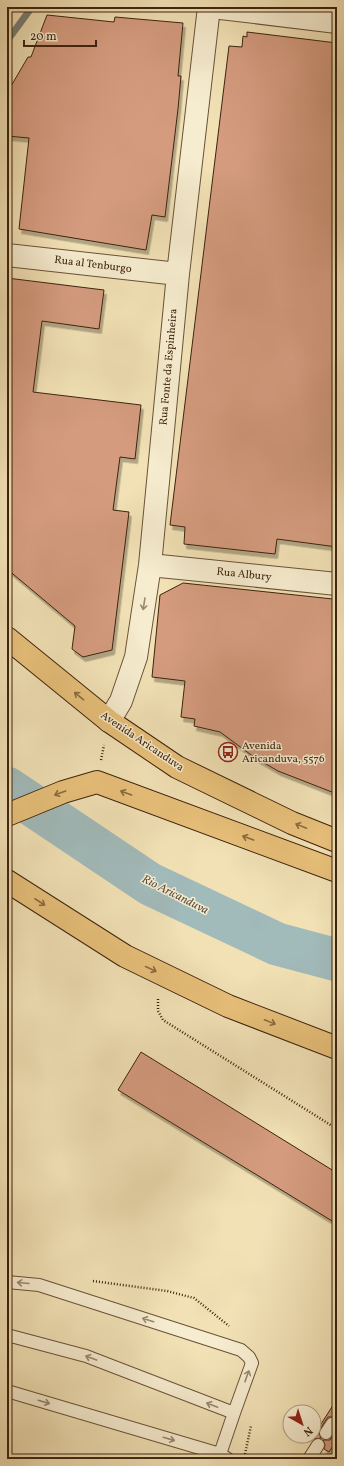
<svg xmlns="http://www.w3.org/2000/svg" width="344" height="1466" viewBox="0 0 344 1466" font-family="Vollkorn,serif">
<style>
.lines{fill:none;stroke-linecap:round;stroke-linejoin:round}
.stream{stroke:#797e76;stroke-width:7}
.river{stroke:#a1baba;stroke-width:43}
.building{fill:#d49b7e;stroke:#3d230f;filter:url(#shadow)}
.service-casing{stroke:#6a5238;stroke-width:14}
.minor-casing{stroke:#6a5238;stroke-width:24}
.trunk-casing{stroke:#3d230f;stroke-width:24}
.path{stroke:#3d230f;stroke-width:2.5;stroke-dasharray:1 2;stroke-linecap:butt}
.service{stroke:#f6eccf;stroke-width:12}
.minor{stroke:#f6eccf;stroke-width:22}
.trunk{stroke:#e8c07a;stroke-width:22}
.oneway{stroke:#9a886f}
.oneway2{stroke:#8a6a3f}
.labels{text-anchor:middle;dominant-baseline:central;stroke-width:3;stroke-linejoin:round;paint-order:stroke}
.street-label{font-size:11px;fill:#3d230f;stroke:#f6eccf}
.poi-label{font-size:11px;fill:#3d230f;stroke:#f6eccf;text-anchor:start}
.water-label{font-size:12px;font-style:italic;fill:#5b5042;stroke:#f6eccf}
</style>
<defs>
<filter id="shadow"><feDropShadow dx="2.5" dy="4.5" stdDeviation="0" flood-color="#0004"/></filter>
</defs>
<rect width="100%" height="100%" fill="#f1e1b5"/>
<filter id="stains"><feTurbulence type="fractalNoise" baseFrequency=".005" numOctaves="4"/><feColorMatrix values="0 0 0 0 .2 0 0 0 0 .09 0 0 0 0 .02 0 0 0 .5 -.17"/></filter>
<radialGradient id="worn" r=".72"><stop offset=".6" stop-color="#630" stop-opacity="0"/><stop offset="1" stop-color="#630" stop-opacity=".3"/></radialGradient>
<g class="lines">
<path class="stream" d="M7 41 32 7"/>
<path class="river" d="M7 788 150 884 277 944 337 960"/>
</g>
<path class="building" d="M47 15 114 22 115 17 183 23 178 76H181L178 109 165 217 152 215 146 250 19 229 29 138 7 136V93L28 57H31Z
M247 32 337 43V547L277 539 275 554 184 544 185 527 170 525 229 46 242 47 243 36 247 37Z
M7 278 104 290 99 329 42 321 33 392 141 405 135 459 120 457 113 510 129 512 112 650 83 657 72 649 75 626 7 569Z
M183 583 333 599V606H337V794L278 771 254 757 220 732 194 726 195 719 181 717 185 681 152 677 160 595Z
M141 1052 337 1173V1224L118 1090Z
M337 1399V1419L333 1417H328L320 1429 319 1433 321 1438 314 1439V1435Z
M337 1430V1440L329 1452 324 1449 325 1445 323 1440H330Z"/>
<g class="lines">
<g class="service-casing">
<path id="service" d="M7 1282 39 1285 241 1350 249 1357 252 1363 234 1413
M7 1335 86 1356 234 1413 220 1454
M7 1391 220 1454 228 1459
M326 1433 332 1424
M309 1459 318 1445"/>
</g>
<g class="minor-casing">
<path id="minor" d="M212 7 337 22
M7 255 178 274
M150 565 337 584
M109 721 121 701 136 657 150 565 178 274 209 7"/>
</g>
<g class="trunk-casing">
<path id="trunk" d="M7 638 109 721 177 767 292 823 337 841
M7 815 63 792 97 782 337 871
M7 881 125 956 228 1006 337 1048"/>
</g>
<path class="path" d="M101 760 104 745
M158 999V1011L163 1020 337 1129
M93 1281 167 1291 194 1298 229 1326
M245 1454 251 1426"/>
<use href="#service" class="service"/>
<use href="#minor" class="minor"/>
<use href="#trunk" class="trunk"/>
</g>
<defs><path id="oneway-shaft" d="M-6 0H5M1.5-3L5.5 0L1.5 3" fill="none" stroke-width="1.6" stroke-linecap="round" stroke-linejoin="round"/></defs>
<g class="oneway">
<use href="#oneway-shaft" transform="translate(144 604) rotate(99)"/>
<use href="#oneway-shaft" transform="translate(23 1283) rotate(-175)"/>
<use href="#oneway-shaft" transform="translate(148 1320) rotate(-162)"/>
<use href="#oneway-shaft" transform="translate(91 1358) rotate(-160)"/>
<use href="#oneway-shaft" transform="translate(247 1376) rotate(-70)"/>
<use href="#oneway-shaft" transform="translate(44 1402) rotate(16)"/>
<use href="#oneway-shaft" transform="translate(212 1405) rotate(-159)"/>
<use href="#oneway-shaft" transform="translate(169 1439) rotate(16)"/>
</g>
<g class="oneway2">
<use href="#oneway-shaft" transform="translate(79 696) rotate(-141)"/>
<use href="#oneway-shaft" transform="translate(60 793) rotate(160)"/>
<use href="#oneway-shaft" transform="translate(126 793) rotate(-160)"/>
<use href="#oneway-shaft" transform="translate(301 826) rotate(-158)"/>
<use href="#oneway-shaft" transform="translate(248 838) rotate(-160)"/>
<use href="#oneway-shaft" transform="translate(40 902) rotate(33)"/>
<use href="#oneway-shaft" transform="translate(151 969) rotate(25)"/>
<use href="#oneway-shaft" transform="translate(270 1022) rotate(22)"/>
</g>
<defs>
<g id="bus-ring" transform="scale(1)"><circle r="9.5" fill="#f6eccf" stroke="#8f2418" stroke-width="1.5"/><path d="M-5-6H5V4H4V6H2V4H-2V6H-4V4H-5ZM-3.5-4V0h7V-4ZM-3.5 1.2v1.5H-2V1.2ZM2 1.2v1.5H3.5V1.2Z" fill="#8f2418"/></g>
</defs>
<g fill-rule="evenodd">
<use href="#bus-ring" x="228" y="752"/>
</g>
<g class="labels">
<g class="street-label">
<text transform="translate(93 265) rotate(7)">Rua al Tenburgo</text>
<text transform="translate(169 367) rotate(-85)">Rua Fonte da Espinheira</text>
<text transform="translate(244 575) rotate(6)">Rua Albury</text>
<text transform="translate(142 742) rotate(34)">Avenida Aricanduva</text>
</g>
<g class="poi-label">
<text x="242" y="746">Avenida<tspan x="242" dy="13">Aricanduva, 5576</tspan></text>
</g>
<g class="water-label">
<text transform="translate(175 895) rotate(27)">Rio Aricanduva</text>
</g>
</g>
<rect width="344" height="1466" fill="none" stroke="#f1e1b5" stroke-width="24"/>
<rect x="8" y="8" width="328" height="1450" fill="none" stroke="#3d230f" stroke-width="2"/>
<rect x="12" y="12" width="320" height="1442" fill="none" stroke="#3d230f"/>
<g transform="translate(302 1424) rotate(141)"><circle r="19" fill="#f6eccf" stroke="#ac9c82"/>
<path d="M0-3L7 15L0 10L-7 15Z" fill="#8f2418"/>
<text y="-6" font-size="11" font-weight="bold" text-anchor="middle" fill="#3d230f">N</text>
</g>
<path d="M24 40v6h72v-6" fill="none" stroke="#3d230f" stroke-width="2"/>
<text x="30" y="40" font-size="12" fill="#3d230f" stroke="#f6eccf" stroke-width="3" paint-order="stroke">20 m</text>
<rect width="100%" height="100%" filter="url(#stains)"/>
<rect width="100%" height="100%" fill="url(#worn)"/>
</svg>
